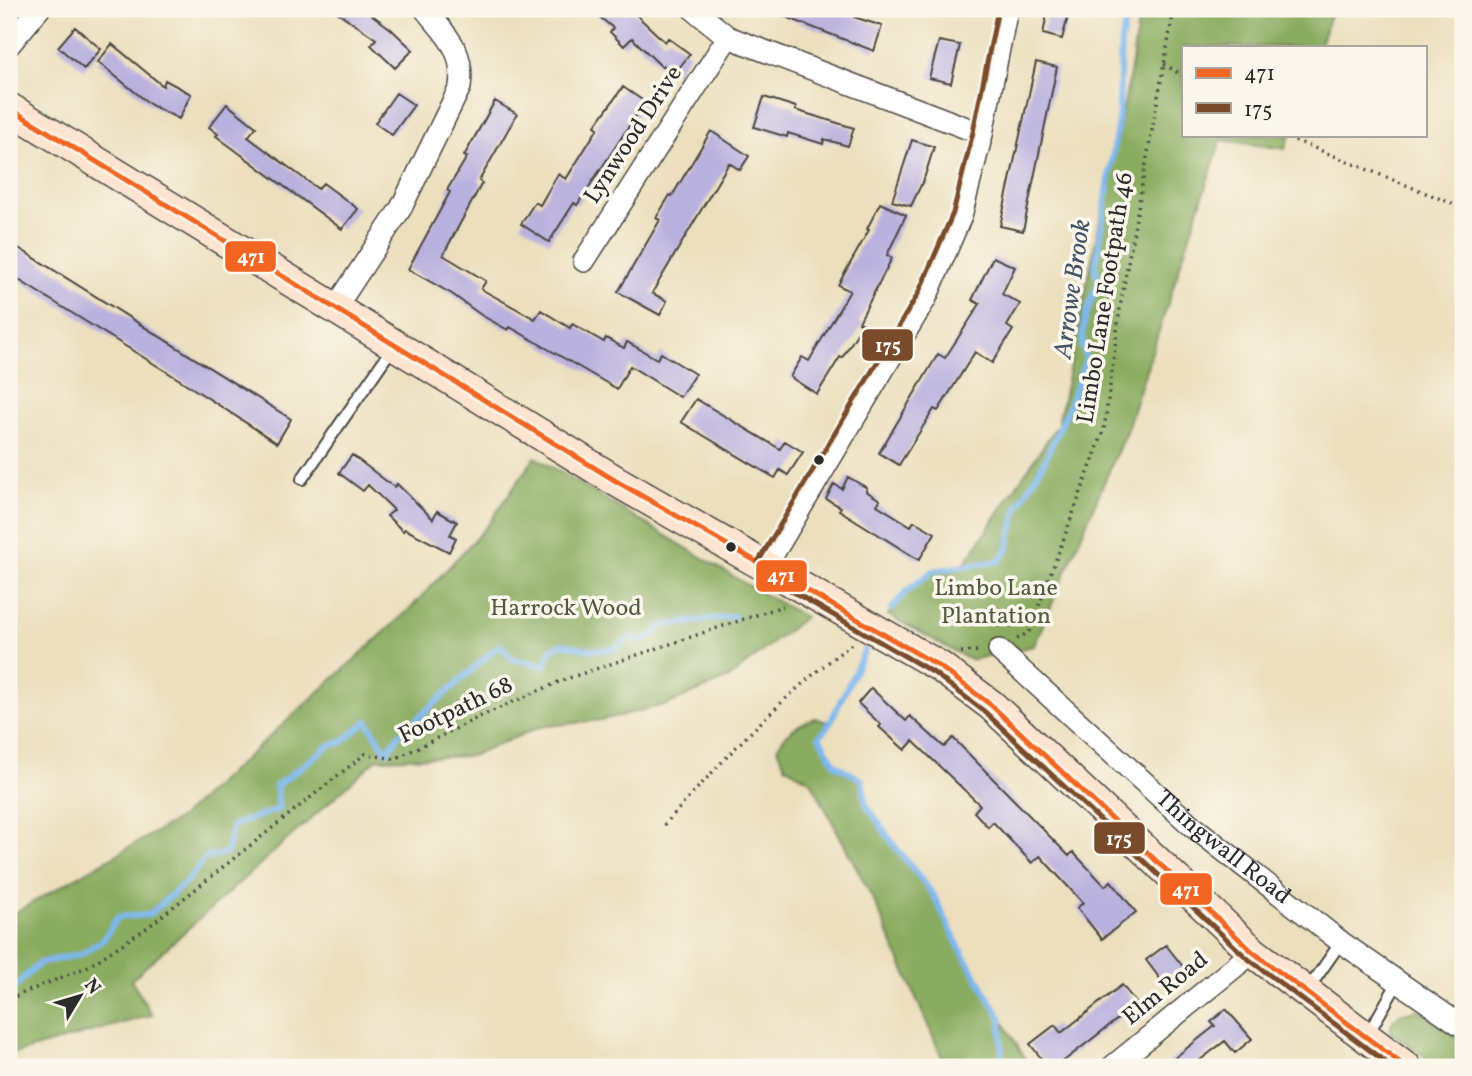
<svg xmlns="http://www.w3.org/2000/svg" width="1472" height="1076" viewBox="0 0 1472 1076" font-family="Vollkorn,serif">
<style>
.forest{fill:#8aac60;stroke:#5a6c46;stroke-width:2}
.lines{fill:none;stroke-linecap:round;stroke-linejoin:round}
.stream{stroke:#7db7ee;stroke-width:6}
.building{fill:#b9b1de}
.lane-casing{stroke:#484641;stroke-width:14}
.street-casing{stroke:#484641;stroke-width:24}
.secondary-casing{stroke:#484641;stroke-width:33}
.path{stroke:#484641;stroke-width:3.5;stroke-dasharray:2 5;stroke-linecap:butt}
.lane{stroke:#fff;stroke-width:10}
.street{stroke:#fff;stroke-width:21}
.secondary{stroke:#fde4d1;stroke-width:30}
.bus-1-casing{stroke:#fbf7ec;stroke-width:10}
.bus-2-casing{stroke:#fbf7ec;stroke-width:10}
.bus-1{stroke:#f26522;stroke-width:5}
.bus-2{stroke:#7a4b2a;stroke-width:5}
.bus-dot{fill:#2b2b2b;stroke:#fbf7ec;stroke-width:2.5}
.labels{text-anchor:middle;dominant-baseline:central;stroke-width:7;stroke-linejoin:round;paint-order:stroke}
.street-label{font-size:24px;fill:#2b2b2b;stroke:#fbf7ec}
.park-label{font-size:24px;fill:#525a3f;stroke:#fbf7ec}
.water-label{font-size:26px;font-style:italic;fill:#456;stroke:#fbf7ec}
.line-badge{stroke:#fbf7ec;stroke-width:2.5}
.badge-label{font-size:19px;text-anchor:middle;font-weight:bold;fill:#fff}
</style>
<rect width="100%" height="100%" fill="#fbf7ec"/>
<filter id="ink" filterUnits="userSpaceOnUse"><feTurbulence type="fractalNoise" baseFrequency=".0143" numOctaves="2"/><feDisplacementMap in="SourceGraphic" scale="14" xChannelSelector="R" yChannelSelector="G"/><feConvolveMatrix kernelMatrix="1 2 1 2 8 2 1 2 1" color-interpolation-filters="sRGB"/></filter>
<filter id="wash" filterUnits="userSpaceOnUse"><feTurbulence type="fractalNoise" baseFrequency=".00686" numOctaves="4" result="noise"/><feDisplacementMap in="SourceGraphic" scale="28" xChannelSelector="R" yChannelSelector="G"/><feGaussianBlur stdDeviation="1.57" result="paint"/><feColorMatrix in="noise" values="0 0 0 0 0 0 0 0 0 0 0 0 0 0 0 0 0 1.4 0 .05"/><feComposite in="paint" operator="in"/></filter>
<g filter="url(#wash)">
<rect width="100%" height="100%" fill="#ecdfbd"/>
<path class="forest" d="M1140 9H1332L1319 47H1183V135H1290L1285 149 1221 140 1127 429 1034 646 970 660 888 615 907 591 933 571 963 566 1058 424 1130 75Z
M535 457 751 587 805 617 729 678 669 704 601 720 540 727 471 756 377 759 131 980 152 1015 9 1055V916L180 818 411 608 487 526Z
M815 718 830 723 819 738 835 764 862 780 866 804 893 844 933 894 958 945 1030 1067H946L876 905 811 781 786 767 777 749C786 731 797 725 815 718Z
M1419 1010 1463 1042V1067H1440L1390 1032C1391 1014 1403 1012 1419 1010Z"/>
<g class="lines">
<path class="stream" d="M891 609 907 591 933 571 999 561 1008 549 1017 509 1045 460 1067 411 1086 359C1076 335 1089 304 1099 281L1095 269 1119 115 1121 41 1129 9
M865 650 830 723 819 737 835 764 862 780 866 804 893 844 933 894 958 945 1001 1018 1002 1061 991 1067
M9 992 40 963 81 954 103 940 118 917 149 915 188 880 205 858 226 853 233 825 279 809 276 786 330 745 342 742 367 721 387 752 399 735 500 645 513 659 545 666 550 651 561 644 594 650 616 649 630 637 641 641 655 634 661 626 734 616"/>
</g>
<g id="blocks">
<path class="building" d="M333 9H364L391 29 413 50 395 68 371 45 376 39Z
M590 9H630L665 42 668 38 690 54 674 74 663 65 662 67 632 38 624 46 610 32 613 28Z
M765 9H857L854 17 882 26 874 51Z
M1048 9H1070L1062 39 1043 34Z
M75 27 101 49 84 69 58 47Z
M939 41 960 45 951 83 929 78Z
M112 44 163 86 165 80 191 94 179 119 151 105 98 62Z
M1036 62 1057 67 1023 231 1000 226Z
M623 87 645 102 577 205 574 203 549 242 521 224 535 202 540 205 558 174 566 179 598 128 595 126Z
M396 93 414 105 392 135 375 123Z
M764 97 796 107 795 110 854 128 848 146 824 139 823 144 788 133 787 137 754 127Z
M495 101 517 114 479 181 482 183 443 255 486 281 481 289 535 319 541 310 570 328 572 324 604 342 606 338 624 348 627 342 657 359 661 353 695 374 680 397 630 366 617 389 510 327 508 330 481 315 452 294 408 269 450 192 447 190 467 157 464 156Z
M227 104 256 127 248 137 318 189 323 183 358 209 342 229 216 136 218 134 209 127Z
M711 131 749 156 740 170 729 163 652 293 667 301 660 315 618 292 660 220 656 218 670 195 672 196Z
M912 140 934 147 922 185H921L911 206 892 201Z
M880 203 906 215 887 255 892 258 859 322 863 324 842 358 840 357 817 394 790 377 802 357 809 361 850 291 838 285 869 230 867 229Z
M9 242 291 419 277 443 180 380 9 274Z
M993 257 1015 267 1002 294 1020 304 1007 326 1013 330 992 363 975 352 938 411 934 409 899 465 879 453 938 354 945 358 980 304 972 300Z
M696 399 780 449 785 441 803 452 788 475 780 470 775 478 681 422Z
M352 455 394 487 397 484 433 519 437 511 457 522 450 535 456 538 449 552 405 529 403 531 387 516 394 510 368 485 363 491 339 473Z
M848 477 867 488 866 491 880 500 877 505 911 526 914 521 935 533 919 560 839 510 841 507 826 499 834 484 842 489Z
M871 688 906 721 910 716 944 747 953 738 1069 856 1073 852 1105 886 1111 881 1136 912 1102 939 1077 908 1083 903 1040 856 1032 863 993 822 988 827 974 812 980 805 913 741 905 750 879 727 881 725 858 703Z
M1166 945 1184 968 1164 984 1146 960Z
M1122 985 1137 1004 1056 1067H1048L1030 1044 1055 1025 1061 1033Z
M1226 1009 1252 1039 1235 1053 1225 1041 1191 1067H1163L1215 1026 1211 1022Z"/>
</g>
</g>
<g filter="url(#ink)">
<use href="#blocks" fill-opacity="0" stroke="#484641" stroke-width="2"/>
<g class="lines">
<g class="lane-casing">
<path id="lane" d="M302 479 393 347
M1307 991 1341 942
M1368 1034 1398 982"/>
</g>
<g class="street-casing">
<g id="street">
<path d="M693 9 728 37 982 134"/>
<path d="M9 45 39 9"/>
<path d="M584 261 728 37"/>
<path d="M336 307 401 208 460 87C465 49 446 36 425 9"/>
<path d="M766 566 926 298 961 216 982 134 1007 9"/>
<path id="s1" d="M999 650 1191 825 1341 942 1463 1027"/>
<path d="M1112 1067 1253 952"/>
</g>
</g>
<g class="secondary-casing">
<path id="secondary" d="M9 108 616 481 939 666 991 705 1253 952 1406 1067"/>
</g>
<path class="path" d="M1164 64 1183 76
M1282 135 1463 208
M1017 639 1029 632 1104 430 1121 301 1174 9
M961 652 978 651
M664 825C723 760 781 696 852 644
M9 999 89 966 148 927 365 754 395 759 479 717 563 680 783 606"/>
<use href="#lane" class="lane"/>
<use href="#street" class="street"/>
<use href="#secondary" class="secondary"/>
<g class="bus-1-casing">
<path id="bus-1" d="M9 108 616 481 939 666 991 705 1253 952 1406 1067"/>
</g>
<g class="bus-2-casing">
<path id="bus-2" d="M998 9 973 132 953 213 918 294 758 562V569L762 574 934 673 985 712 1247 958 1392 1067"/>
</g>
<use href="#bus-1" class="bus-1"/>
<use href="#bus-2" class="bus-2"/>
</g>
</g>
<g class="bus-dot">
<circle cx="819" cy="460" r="6"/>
<circle cx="731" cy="547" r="6"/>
</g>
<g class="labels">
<g class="street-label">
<text transform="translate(634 135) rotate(-57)">Lynwood Drive</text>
<text transform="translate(1106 298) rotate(-81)">Limbo Lane Footpath 46</text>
<text transform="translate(456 711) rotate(-26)">Footpath 68</text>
<text stroke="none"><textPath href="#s1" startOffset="299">Thingwall Road</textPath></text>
<text transform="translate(1166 989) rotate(-39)">Elm Road</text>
</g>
<g class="park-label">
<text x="996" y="589">Limbo Lane<tspan x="996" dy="28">Plantation</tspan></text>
<text x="566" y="609">Harrock Wood</text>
</g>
<g class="water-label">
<text transform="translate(1073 289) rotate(-82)">Arrowe Brook</text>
</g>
</g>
<g class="line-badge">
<rect x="224" y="240" width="53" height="33" rx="7" fill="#f26522"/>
<rect x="861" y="328" width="53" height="34" rx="7" fill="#7a4b2a"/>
<rect x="755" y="559" width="53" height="34" rx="7" fill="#f26522"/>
<rect x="1093" y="821" width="53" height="34" rx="7" fill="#7a4b2a"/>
<rect x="1159" y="872" width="54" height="34" rx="7" fill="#f26522"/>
</g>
<g class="badge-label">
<text x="251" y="263">471</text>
<text x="888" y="352">175</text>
<text x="781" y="582">471</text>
<text x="1119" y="845">175</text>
<text x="1186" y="896">471</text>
</g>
<rect width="1472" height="1076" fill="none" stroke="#fbf7ec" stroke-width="35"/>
<rect x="1182" y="46" width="245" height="91" fill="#fbf7ec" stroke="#a8a59f" stroke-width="2"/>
<rect x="1196" y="68" width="35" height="10" fill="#f26522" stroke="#a8a59f" stroke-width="2"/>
<text x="1244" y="80" font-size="21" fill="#2b2b2b">471</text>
<rect x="1196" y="103" width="35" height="10" fill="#7a4b2a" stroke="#a8a59f" stroke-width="2"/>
<text x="1244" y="116" font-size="21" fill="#2b2b2b">175</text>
<g transform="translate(80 996) rotate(52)" stroke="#fbf7ec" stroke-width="5" paint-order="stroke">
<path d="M0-5L12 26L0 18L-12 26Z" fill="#2b2b2b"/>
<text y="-10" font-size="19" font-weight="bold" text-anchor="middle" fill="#2b2b2b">N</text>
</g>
</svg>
